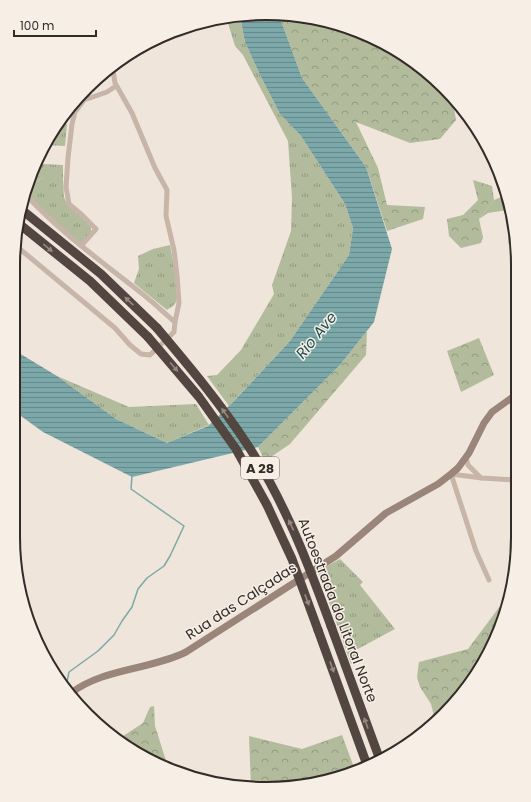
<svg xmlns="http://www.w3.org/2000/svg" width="531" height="802" viewBox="0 0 531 802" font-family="Poppins,sans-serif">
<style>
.grass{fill:url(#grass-tufts)}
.forest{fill:url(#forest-crowns)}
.water{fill:url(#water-rules)}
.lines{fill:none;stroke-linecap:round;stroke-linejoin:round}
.stream{stroke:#7ca8a9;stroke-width:1.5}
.minor{stroke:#c6b5a8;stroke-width:5}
.secondary{stroke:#998579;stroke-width:7}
.motorway{stroke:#53453f;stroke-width:9}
.motorway-bridge{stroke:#53453f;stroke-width:9}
.oneway{fill:#958982}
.labels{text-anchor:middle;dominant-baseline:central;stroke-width:3;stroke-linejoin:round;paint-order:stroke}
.shield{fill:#f7efe6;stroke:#6e6660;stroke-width:1}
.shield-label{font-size:13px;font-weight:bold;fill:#332b27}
.street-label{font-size:14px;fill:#332b27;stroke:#f7efe6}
.water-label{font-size:15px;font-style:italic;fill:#214e51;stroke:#f7efe6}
.rim{fill:none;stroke:#332b27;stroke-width:2}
</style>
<defs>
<pattern id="grass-tufts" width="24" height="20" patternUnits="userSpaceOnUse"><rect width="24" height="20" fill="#b2bc9c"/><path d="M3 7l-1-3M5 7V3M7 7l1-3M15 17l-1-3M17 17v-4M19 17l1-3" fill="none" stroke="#91997f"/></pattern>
<pattern id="forest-crowns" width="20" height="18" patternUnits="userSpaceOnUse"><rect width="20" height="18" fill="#b2bc9c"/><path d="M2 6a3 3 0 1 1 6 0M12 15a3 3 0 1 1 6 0" fill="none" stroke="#91997f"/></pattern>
<pattern id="water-rules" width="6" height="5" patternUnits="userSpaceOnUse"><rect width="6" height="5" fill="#7ca8a9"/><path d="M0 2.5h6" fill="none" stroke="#66898a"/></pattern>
</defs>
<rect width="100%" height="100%" fill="#efe5da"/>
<path class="grass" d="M240 16 245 42 260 75 280 114 301 136 345 204 353 228 349 255 290 341 229 406 207 376 217 375 241 350 274 294 272 285 291 231 292 198 288 141 243 55 235 46 227 20Z
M67 124 65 146 45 145 58 125Z
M44 164 63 165V179L64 197 68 206 82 216 91 227V233L83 242 79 243 53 220 27 193 30 185 44 177Z
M503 196 507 210 488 213 479 219 494 200Z
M170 245C172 256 180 293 176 302 175 305 170 308 167 310L134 283 139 269 138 256 153 249Z
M57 376 129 407 196 404 209 425 167 443 116 419Z
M340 559 363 582 360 585 395 629 356 650 360 662 351 664 318 571Z"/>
<path class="forest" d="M280 18 347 26 432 76 453 103 456 120 440 139 410 143 356 122 378 168 387 205 425 207 423 219 387 231 366 167 302 78Z
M36 163 44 164V177L30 185Z
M473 180 492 186 494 200 479 219 483 237 481 243 461 248 449 236 447 219 463 215 478 200Z
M367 331 366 355 290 444 265 461 258 447 340 365Z
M479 338 494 375 461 392 447 351Z
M506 598H507L492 648 455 703 435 720 431 704 420 687 417 677 419 662 468 649Z
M154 706 155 726 169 770 117 740 143 723 150 707Z
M342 735 355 770 331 780 251 788 249 736 302 749Z"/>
<path class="water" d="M249 14 280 18 302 78 366 167 392 249 374 322 340 365 258 447 132 477 43 432 14 411V350L57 376 116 419 167 443 208 426 233 402 290 341 349 255 353 228 345 204 301 136 280 114 260 75 245 42 240 16Z"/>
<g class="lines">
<path class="stream" d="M66 687 69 672 98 651 114 635 122 621 132 607 138 589 147 578 164 566 170 556 184 526 131 489 132 476"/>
<path class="minor" d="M26 195C60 232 101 261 140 292 152 301 163 312 175 322
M15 245 115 328 130 345 141 354 150 355 174 332 175 322 179 303 177 275 174 250 166 216 167 190 155 168 132 113 115 83 113 70
M81 246 96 229 82 215 69 204 66 187 68 158 72 124 75 112 84 100 107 92 116 86
M466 457 468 465 481 478
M489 580 476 551 451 474 482 478 514 480 516 481"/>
<path class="secondary" d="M71 693C104 668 150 670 186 652L336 556 386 513 438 484 451 474 458 468 469 453 484 423 492 412 517 394"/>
<path class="motorway" d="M22 210 101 274 157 328
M18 223 90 281 148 337
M331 626 380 760
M318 630 367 765"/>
<path class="motorway-bridge" d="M157 328C189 366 220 403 247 444 284 500 308 563 331 626
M148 337 199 397 236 449 267 505 292 559 318 630"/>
</g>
<defs><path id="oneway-solid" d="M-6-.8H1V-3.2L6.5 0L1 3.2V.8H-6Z"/></defs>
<g class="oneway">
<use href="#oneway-solid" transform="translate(48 248) rotate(39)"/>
<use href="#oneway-solid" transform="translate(129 301) rotate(-137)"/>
<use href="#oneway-solid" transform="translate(174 367) rotate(49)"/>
<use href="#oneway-solid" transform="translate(225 413) rotate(-125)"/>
<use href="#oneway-solid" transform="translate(291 525) rotate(-115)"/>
<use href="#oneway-solid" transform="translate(307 600) rotate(70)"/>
<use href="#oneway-solid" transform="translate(332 667) rotate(70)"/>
<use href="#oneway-solid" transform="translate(366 723) rotate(-110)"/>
</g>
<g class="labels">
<rect class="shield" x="241" y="457" width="38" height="22" rx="3"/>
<g class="shield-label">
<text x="260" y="468">A 28</text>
</g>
<g class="street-label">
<text transform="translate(241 601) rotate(-33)">Rua das Calçadas</text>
<text transform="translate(338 610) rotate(69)">Autoestrada do Litoral Norte</text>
</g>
<g class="water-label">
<text transform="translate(316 335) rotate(-51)">Rio Ave</text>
</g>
</g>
<path d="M0 0H531V802H0ZM265 20H266A245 245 0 0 1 511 265V537A245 245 0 0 1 266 782H265A245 245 0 0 1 20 537V265A245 245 0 0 1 265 20Z" fill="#f7efe6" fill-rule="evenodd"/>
<path class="rim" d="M265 20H266A245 245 0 0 1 511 265V537A245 245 0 0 1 266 782H265A245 245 0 0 1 20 537V265A245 245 0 0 1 265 20Z"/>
<path d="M14 30v6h82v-6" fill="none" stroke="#332b27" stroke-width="2"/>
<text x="20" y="30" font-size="12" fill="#332b27" stroke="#f7efe6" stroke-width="3" paint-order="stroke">100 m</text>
</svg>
